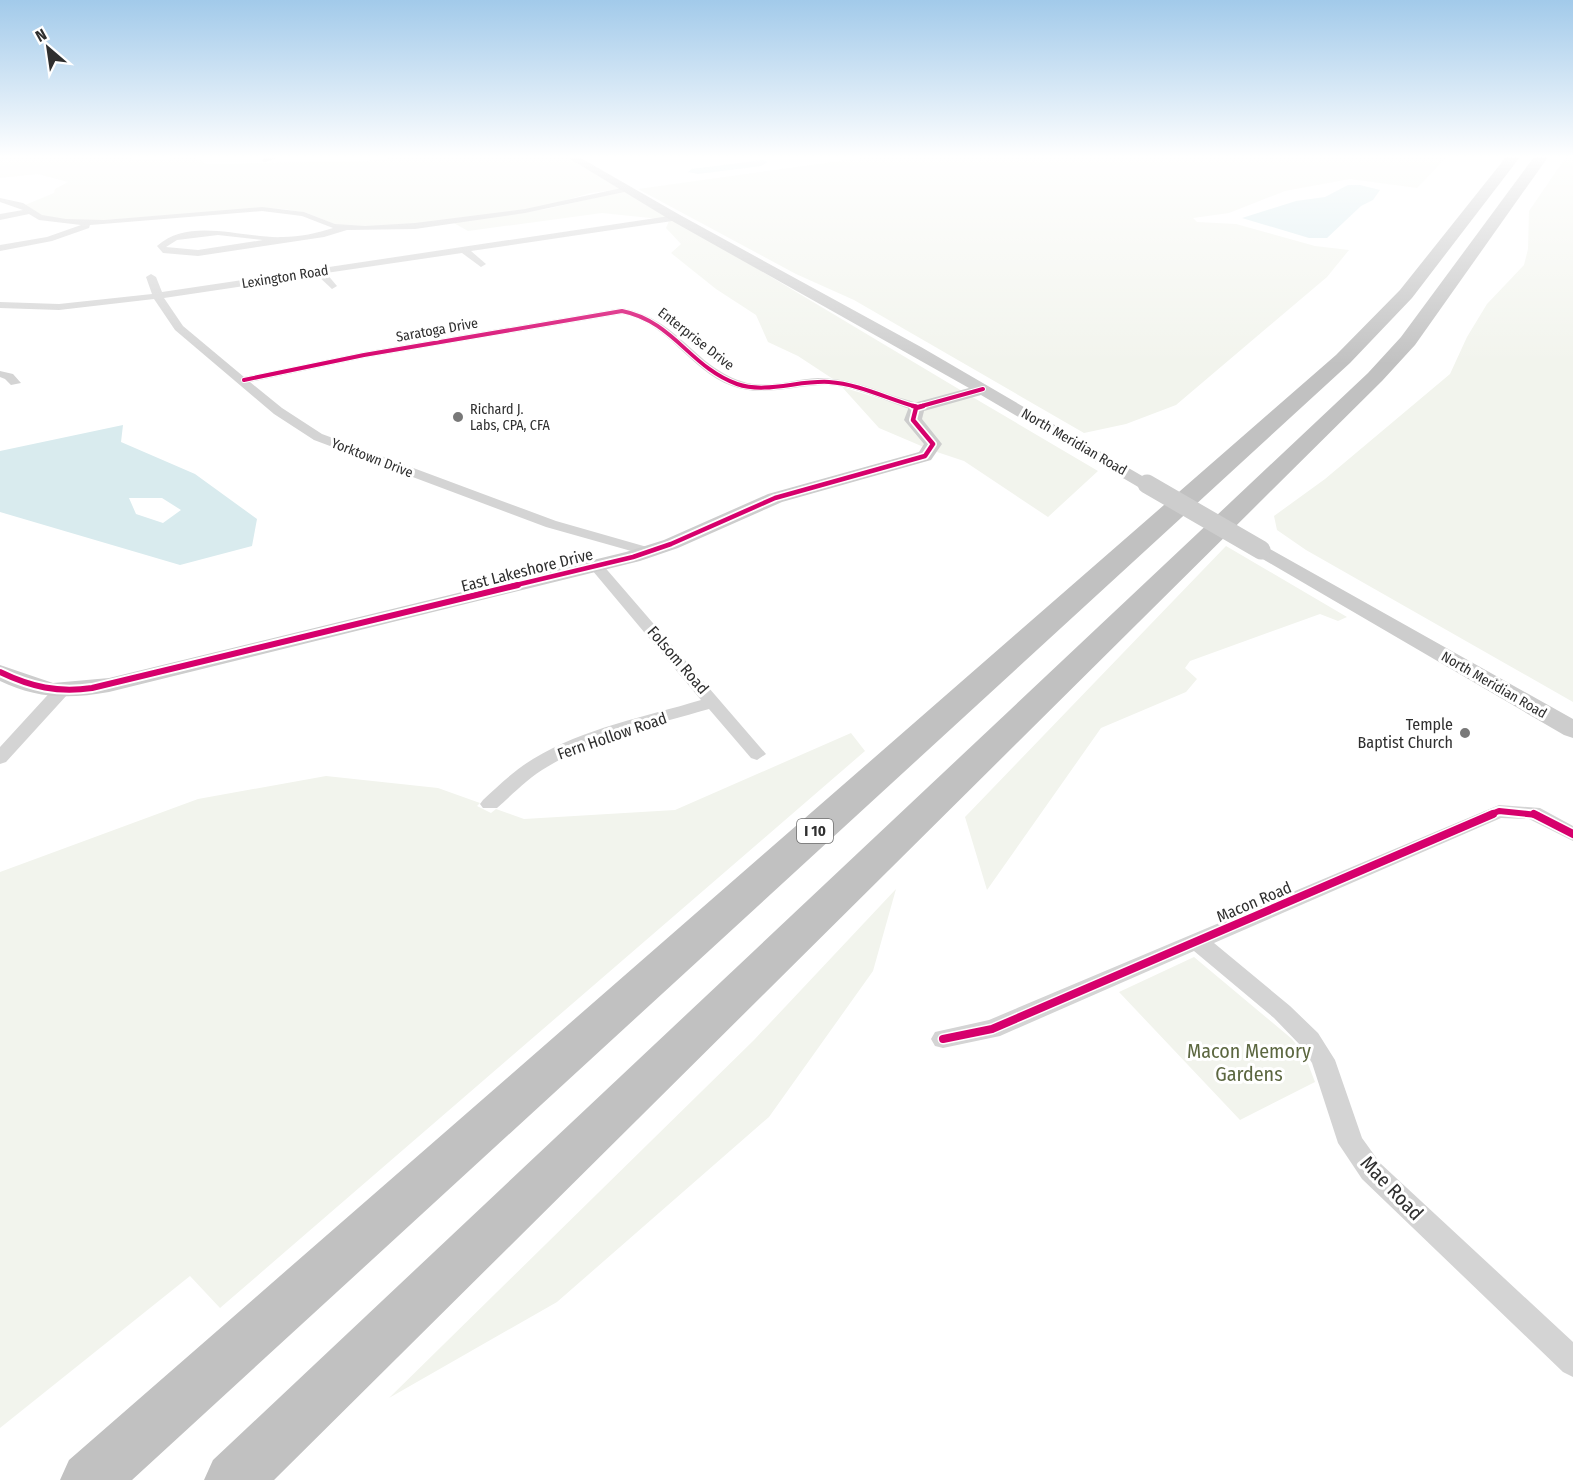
<svg xmlns="http://www.w3.org/2000/svg" width="1573" height="1480" viewBox="0 0 1573 1480" font-family="'Fira Sans Condensed',sans-serif">
<style>
.green{fill:#f2f4ed}
.water{fill:#d9ebee;fill-rule:evenodd}
.lines{fill:none;stroke-linecap:round;stroke-linejoin:round}
.street{fill:#d4d4d4;fill-rule:evenodd}
.secondary{fill:#cdcdcd;fill-rule:evenodd}
.highway{fill:#c1c1c1;fill-rule:evenodd}
.secondary-bridge{stroke:#cdcdcd;stroke-width:19}
.cycleway-far3-casing{stroke:#fff;stroke-width:6}
.cycleway-far2-casing{stroke:#fff;stroke-width:8}
.cycleway-far1-casing{stroke:#fff;stroke-width:10}
.cycleway-casing{stroke:#fff;stroke-width:11}
.cycleway-far3{stroke:#d6006c;stroke-width:4}
.cycleway-far2{stroke:#d6006c;stroke-width:4.5}
.cycleway-far1{stroke:#d6006c;stroke-width:6}
.cycleway{stroke:#d6006c;stroke-width:8}
.poi-dot{fill:#787878;stroke:#fff;stroke-width:2}
.labels{text-anchor:middle;dominant-baseline:central;stroke-width:6;stroke-linejoin:round;paint-order:stroke}
.far-street-label{font-size:14px;fill:#2f2f2f;stroke:#fff}
.far-poi-label{font-size:14px;fill:#2f2f2f;stroke:#fff;text-anchor:start}
.shield{fill:#fff;stroke:#6d6d6d;stroke-width:1.5}
.shield-label{font-size:15px;font-weight:bold;fill:#2f2f2f}
.street-label{font-size:16px;fill:#2f2f2f;stroke:#fff}
.poi-label{font-size:16px;fill:#2f2f2f;stroke:#fff;text-anchor:end}
.near-park-label{font-size:20px;fill:#5c6740;stroke:#fff}
.near-street-label{font-size:20px;fill:#2f2f2f;stroke:#fff}
</style>
<rect width="100%" height="100%" fill="#fff"/>
<path class="green" d="M0 157H130L135 160 194 157 207 164 367 161 395 157H568L621 189 590 193 543 207 414 225 366 228 337 225 307 213 284 209 263 208 80 222 43 216 25 205 54 193 55 189 68 182 38 174 0 178Z
M867 157H1447L1417 188 1350 179 1285 191 1229 213 1193 218 1197 222 1236 224 1315 246 1349 250 1327 277 1176 405 1126 424 1084 433 854 300 796 274 638 189Z
M1566 157H1573V702L1306 550 1277 530 1274 516 1325 479 1450 374 1467 337 1487 304 1524 265 1528 249 1529 211Z
M624 191 670 218 660 219 602 213 468 231 452 222 547 209Z
M669 221 679 222 696 232 962 391 915 404 836 381 798 356 768 342 756 315 716 289 671 253 681 244 666 228Z
M842 387 910 408 926 448 879 428Z
M969 395 1098 471 1048 517 964 461 937 452 939 444 921 424 919 412Z
M1226 546 1347 617 1338 621 1320 614 1190 661 1185 668 1197 679 1186 692 1101 728 987 890 965 817Z
M851 733 865 751 220 1308 190 1276 0 1428V872L198 799 326 776 438 788 480 803 477 806 491 813 496 809 524 819 675 810Z
M896 889 873 971 769 1117 557 1302 389 1398 754 1040Z
M1194 957 1292 1039 1305 1056 1315 1082 1240 1120 1119 992Z"/>
<path class="water" d="M763 160 768 162 761 166 698 174 688 172 692 169Z
M1348 185H1360L1380 190 1373 200 1361 206 1327 238H1309L1242 218 1296 201 1325 197Z
M123 425 121 442 195 474 257 519 252 546 180 565 0 512V451ZM129 498H162L181 510 163 523 136 514Z"/>
<g class="lines">
<path class="street" d="M268 157H280L265 162 261 160Z
M626 187 629 191 525 213 415 229 347 230 324 237 198 256 163 253 157 246C190 216 244 239 283 237 299 237 318 233 333 228L302 216 262 211 90 225 89 228 52 241 0 251V245L47 237 81 225 39 220 29 214 0 220V214L23 210 0 202V198L23 203 42 215 66 219 104 220 262 207 304 212 335 224 365 226 415 223 525 209ZM218 235 263 240 198 250 166 247 177 240Z
M676 215 679 220 471 251 486 264 481 267 462 253 326 273 337 286 332 289 317 275 164 298 183 326 244 377 364 352 622 308C680 320 693 365 741 381 765 390 794 379 818 378 844 378 869 387 894 396 903 399 916 401 923 407L917 411C888 403 859 387 828 385 797 384 763 398 732 386 689 370 669 323 622 314L364 358 250 382 282 408 322 434 556 521 654 549 656 552 654 555 649 556 546 527 314 440 274 414 175 330 154 299 59 310 0 308V302L59 304 152 294 146 277 151 274 156 277 162 292Z
M0 371 13 374 21 383 11 385 5 379 0 377Z
M597 563 602 564 766 754 757 760 751 758 709 709C654 725 596 737 547 767 528 778 513 794 497 808H483L480 804 483 800C499 785 515 770 533 759 584 728 645 717 701 700L592 570 590 567Z
M61 686 67 687 70 691 67 695 6 762 0 764V747L55 687Z
M1499 805 1540 808 1573 826V841L1529 819 1501 818 1214 943 1290 1006 1318 1033 1335 1060 1362 1138 1380 1163 1573 1342V1377L1563 1372 1362 1179 1338 1143 1312 1063 1302 1047 1274 1018 1194 951 1000 1036 943 1048 935 1046 931 1039 935 1032 989 1020Z"/>
<path class="secondary" d="M567 157H579L680 215 921 347 1156 484 1154 488H1140L981 395 924 411 922 419 942 444 931 460 782 502 678 548 640 561 109 692C70 699 37 699 0 681V665L53 683 109 678 626 552 664 540 768 494 919 452 924 444 904 420 910 404 969 388 672 221Z
M1261 544 1573 719V738L1564 735 1254 554 1251 550 1254 546Z"/>
<path class="highway" d="M1506 157H1520L1412 298 1350 363 132 1480H60L69 1460 1336 355 1400 290Z
M1534 157H1548L1415 345 1382 381 274 1480H204L213 1460 1368 373 1401 337Z"/>
<path class="secondary-bridge" d="M1147 484 1261 550"/>
<g class="cycleway-far3-casing">
<path id="cycleway-far3" d="M244 380 364 355 622 311C673 321 691 368 737 384 766 394 799 380 829 382 859 384 888 399 917 407
M918 407 983 389"/>
</g>
<g class="cycleway-far2-casing">
<path id="cycleway-far2" d="M913 406 917 407
M512 586 633 557 671 544 775 498 925 456 933 444 913 420 916 408 923 406"/>
</g>
<g class="cycleway-far1-casing">
<path id="cycleway-far1" d="M0 672C31 687 58 693 92 688L518 585
M1489 815 1499 811 1537 815"/>
</g>
<g class="cycleway-casing">
<path id="cycleway" d="M1534 814 1573 834
M943 1039 992 1029 1493 814"/>
</g>
<use href="#cycleway-far3" class="cycleway-far3"/>
<use href="#cycleway-far2" class="cycleway-far2"/>
<use href="#cycleway-far1" class="cycleway-far1"/>
<use href="#cycleway" class="cycleway"/>
</g>
<linearGradient id="sky" x2="0" y2="1"><stop stop-color="#a2caea"/><stop offset="0.43" stop-color="#fff"/><stop offset="1" stop-color="#fff" stop-opacity="0"/></linearGradient>
<rect width="1573" height="364" fill="url(#sky)"/>
<g class="poi-dot">
<circle cx="458" cy="417" r="6"/>
<circle cx="1465" cy="733" r="6"/>
</g>
<g class="labels">
<g class="far-street-label">
<text transform="translate(285 277) rotate(-9)">Lexington Road</text>
<text transform="translate(437 330) rotate(-10)">Saratoga Drive</text>
<text transform="translate(696 339) rotate(38)">Enterprise Drive</text>
<text transform="translate(1074 442) rotate(30)">North Meridian Road</text>
<text transform="translate(372 458) rotate(21)">Yorktown Drive</text>
<text transform="translate(1494 685) rotate(30)">North Meridian Road</text>
</g>
<g class="far-poi-label">
<text x="470" y="409">Richard J.<tspan x="470" dy="16">Labs, CPA, CFA</tspan></text>
</g>
<rect class="shield" x="797" y="819" width="36" height="24" rx="4.5"/>
<g class="shield-label">
<text x="815" y="831">I 10</text>
</g>
<g class="street-label">
<text transform="translate(527 570) rotate(-14)">East Lakeshore Drive</text>
<text transform="translate(678 660) rotate(49)">Folsom Road</text>
<text transform="translate(612 736) rotate(-19)">Fern Hollow Road</text>
<text transform="translate(1254 902) rotate(-23)">Macon Road</text>
</g>
<g class="poi-label">
<text x="1453" y="724">Temple<tspan x="1453" dy="18">Baptist Church</tspan></text>
</g>
<g class="near-park-label">
<text x="1249" y="1051">Macon Memory<tspan x="1249" dy="23">Gardens</tspan></text>
</g>
<g class="near-street-label">
<text transform="translate(1392 1188) rotate(46)">Mae Road</text>
</g>
</g>
<g transform="translate(48 48) rotate(331)" stroke="#ffffff" stroke-width="4.5" paint-order="stroke">
<path d="M0-4.5L10 22L0 15L-10 22Z" fill="#2f2f2f"/>
<text y="-9" font-size="16" font-weight="bold" text-anchor="middle" fill="#2f2f2f">N</text>
</g>
</svg>
